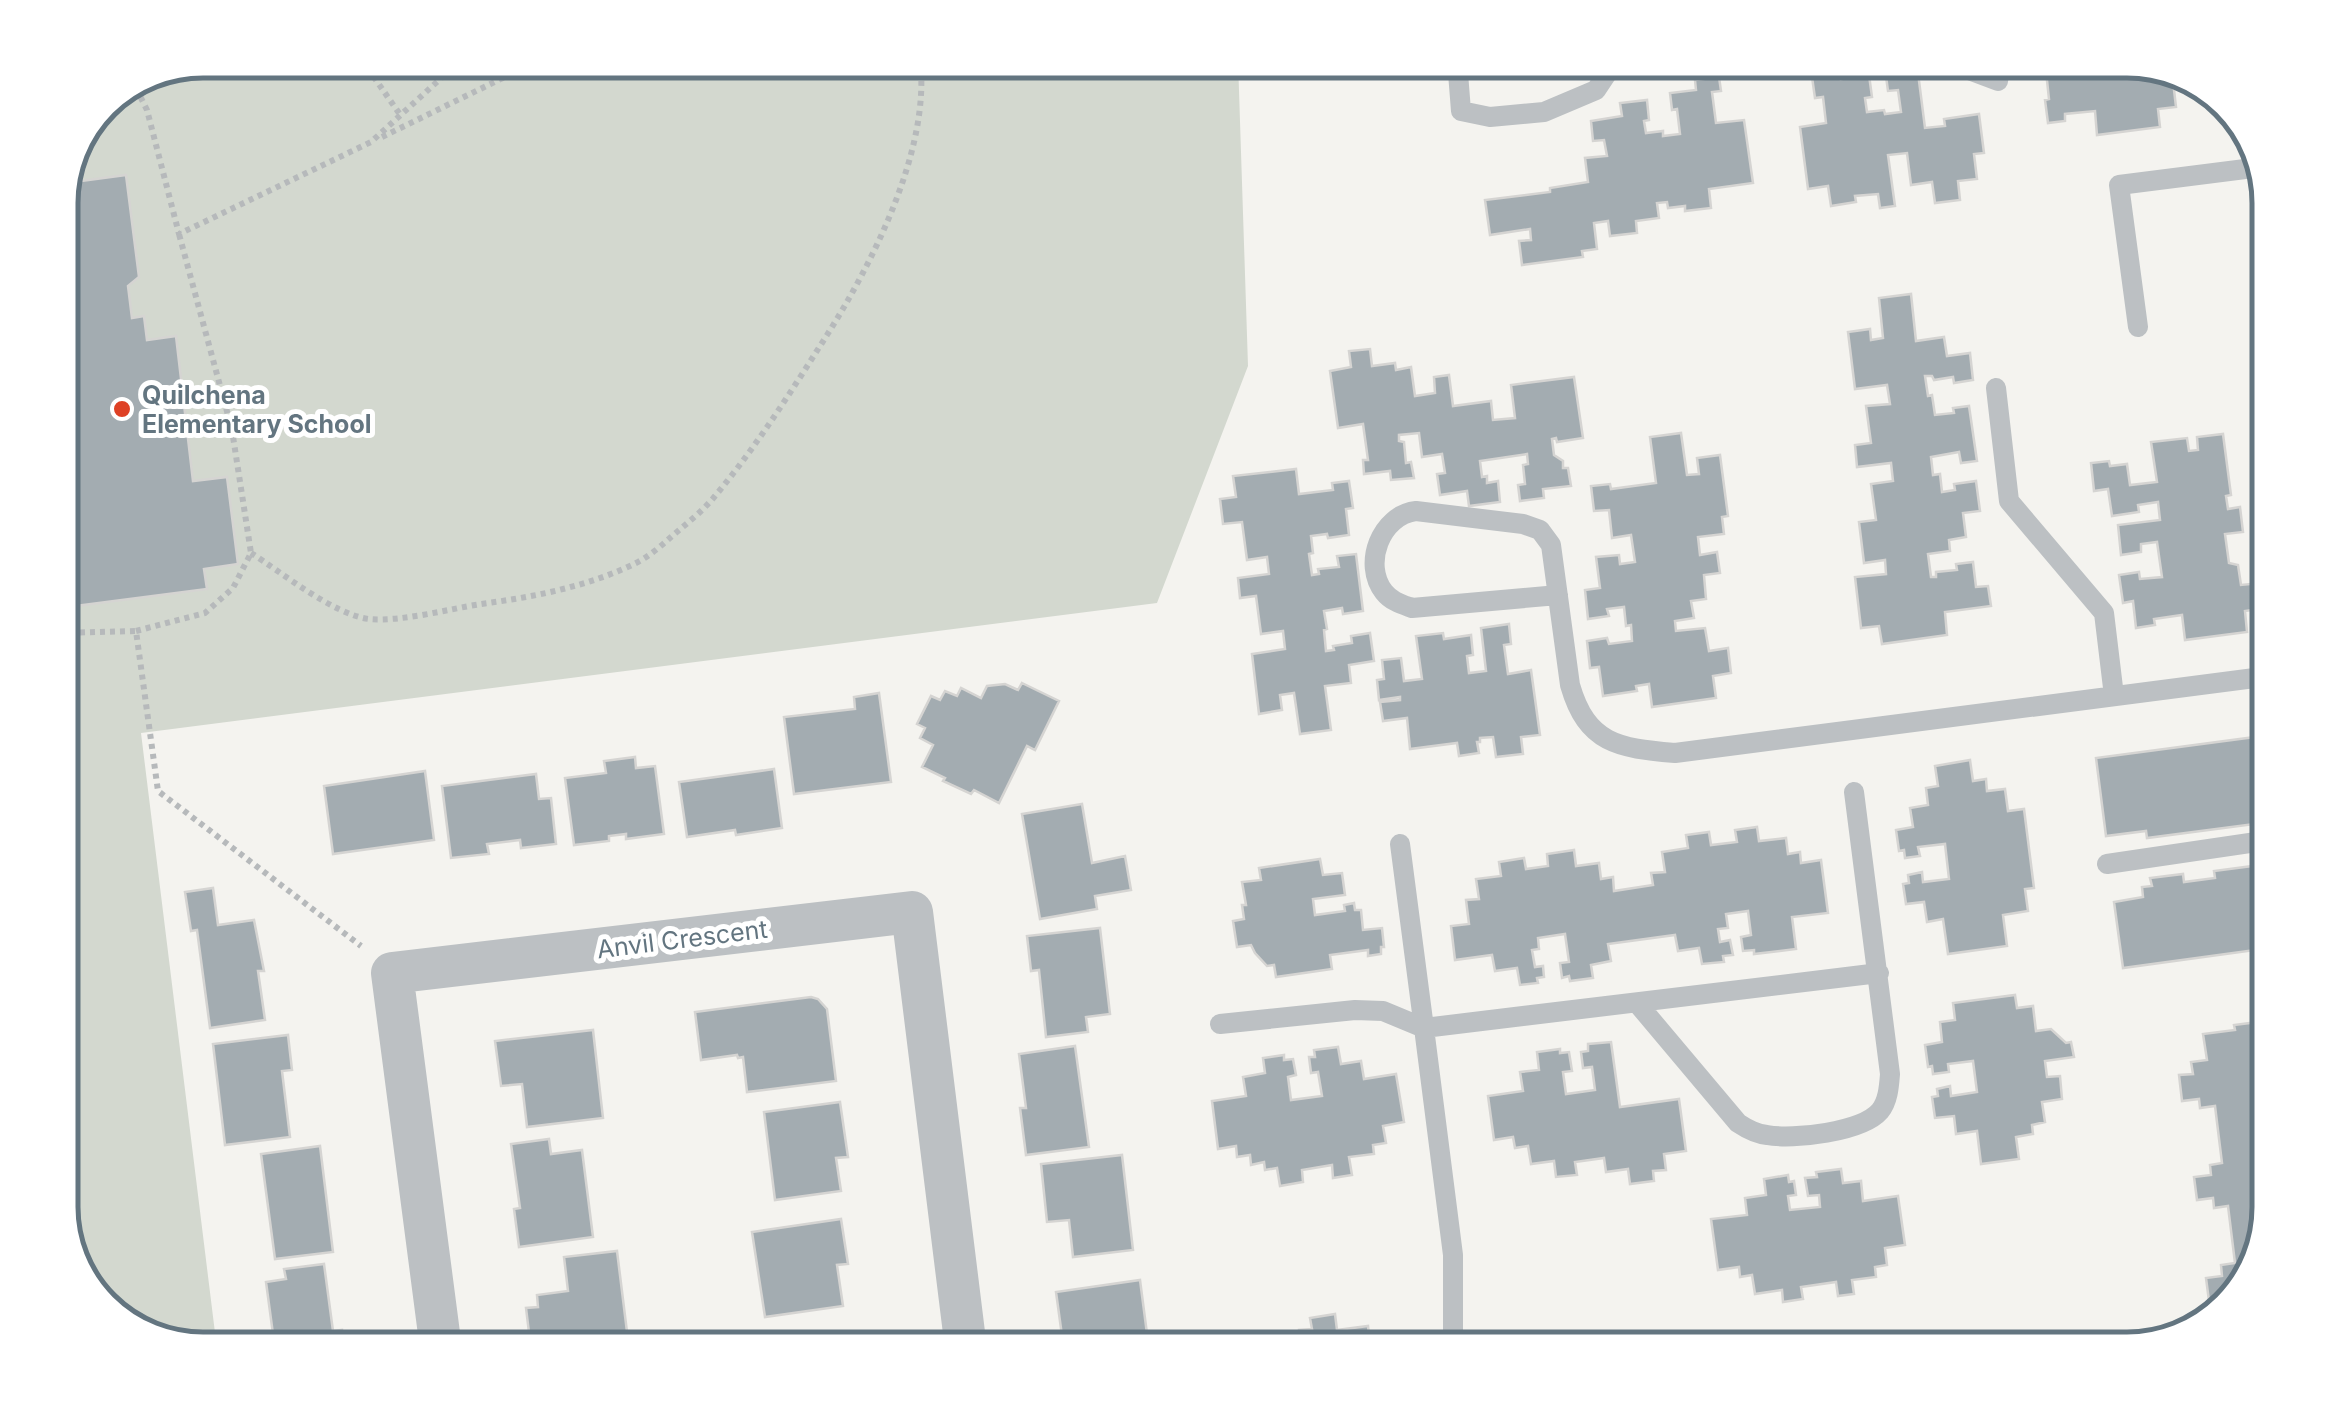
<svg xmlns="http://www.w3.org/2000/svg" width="2330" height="1409" viewBox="0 0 2330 1409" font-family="Inter,sans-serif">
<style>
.green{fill:#d3d8cf}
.building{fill:#a3acb1;stroke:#d5d4d2;stroke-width:2.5}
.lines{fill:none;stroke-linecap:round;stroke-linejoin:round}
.path{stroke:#b6b9bb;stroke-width:6;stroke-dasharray:5 5;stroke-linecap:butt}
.service{stroke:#bcc0c3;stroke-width:20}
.minor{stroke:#bcc0c3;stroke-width:42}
.poi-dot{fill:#de4125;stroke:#fff;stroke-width:4}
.labels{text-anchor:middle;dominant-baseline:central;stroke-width:10;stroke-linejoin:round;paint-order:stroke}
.poi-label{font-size:25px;font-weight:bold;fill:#637580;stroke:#fff;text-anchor:start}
.street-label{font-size:25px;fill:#637580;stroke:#fff}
.rim{fill:none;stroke:#637580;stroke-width:5}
</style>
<rect width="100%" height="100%" fill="#f4f3ef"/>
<path class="green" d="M203 60H1238L1248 366 1157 603 141 733 217 1349H203L131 1330 79 1278 60 1215V194L102 101Z"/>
<path class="building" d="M2082 60H2127L2166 70 2167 82 2173 81 2176 107 2158 109 2160 127 2097 135 2095 111 2065 114V121L2048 123 2045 100 2049 99 2046 71 2067 68V74L2084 72Z
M1917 65 1925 128 1945 126 1944 119 1979 114 1984 153 1974 154 1977 179 1958 181 1960 200 1935 203 1932 182 1911 185 1907 153 1888 155 1895 206 1880 208 1878 194 1855 196 1856 202 1831 206 1828 186 1808 189 1800 127 1826 123 1823 97 1815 98 1812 77 1841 74V79L1869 75 1872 97 1865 98 1867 112 1884 110 1885 114 1901 112 1898 90 1888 91 1885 69Z
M1719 77 1721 91 1712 92 1716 123 1744 120 1753 183 1709 189 1711 208 1685 211V206L1668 208 1667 202 1657 203 1659 218 1636 221 1637 233 1610 236 1608 221 1594 223 1597 249 1582 251 1583 257 1522 265 1519 241 1531 240 1530 229 1490 235 1485 200 1550 192V188L1588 182 1585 158 1607 156 1604 140 1593 141 1591 121 1622 116 1620 103 1647 100 1649 120 1644 121 1646 133 1663 131V136L1680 134 1677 109 1672 110 1670 93 1696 90 1695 80Z
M72 169 73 182 126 175 139 277 128 286 132 318 144 316 147 340 176 336 193 481 227 477 238 564 204 569 207 589 60 608V194Z
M1911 294 1916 341 1944 337 1947 356 1970 353 1973 380 1954 383 1953 377 1934 380 1932 376H1925L1928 396 1932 395 1935 415 1954 413 1953 408 1969 406 1977 461 1961 463 1959 452 1931 457 1933 475 1940 474 1942 492 1955 490 1954 484 1976 481 1980 511 1963 513 1966 537 1949 540 1950 551 1928 554 1931 577H1936V572L1957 570 1956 564 1973 562 1976 587 1988 586 1991 606 1945 612 1947 635 1882 644 1879 626 1861 628 1855 577 1886 574 1885 560 1864 563 1859 522 1876 520 1871 484 1893 481 1891 463 1857 467 1855 445 1871 443 1866 406 1890 404 1887 385 1855 389 1848 332 1870 329 1871 340 1883 338 1879 298Z
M1370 349 1372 366 1395 363 1396 370 1411 367 1415 396 1435 393 1434 377 1449 375 1453 406 1491 401 1493 420 1515 418 1511 385 1574 377 1583 438 1557 442 1556 438 1552 439 1554 455 1563 461V468H1568L1571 486 1543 489 1544 498 1520 501 1518 485 1525 484 1523 465 1528 464 1527 454 1480 461 1482 477 1487 476V483L1498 481 1500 502 1469 506 1467 491 1440 495 1437 474 1445 473 1442 454 1422 457 1419 433 1399 435V441L1404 442 1406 463 1411 462 1414 478 1391 480 1390 471 1364 474 1363 460H1368L1363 424 1338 428 1330 371 1351 367 1349 351Z
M1681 433 1687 475 1699 474 1697 458 1720 455 1728 516 1722 517 1724 534 1698 537 1700 555 1717 552 1720 573 1704 575 1706 599 1691 601 1694 618 1675 621 1676 631 1705 628 1709 651 1728 648 1731 673 1713 676 1716 698 1652 707 1649 684 1636 686 1637 691 1603 696 1599 667 1590 668 1587 641 1607 638 1609 644 1632 641 1631 625 1626 626 1624 607 1607 609 1609 616 1588 619 1585 590 1600 588 1596 557 1619 555 1620 564 1635 562 1631 535 1612 538 1609 510 1594 511 1591 486 1610 484 1611 489 1656 483 1650 437Z
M2223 434 2231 495 2226 496 2228 509 2240 507 2243 532 2225 534 2229 563 2238 565 2241 585 2261 583 2265 608 2245 611 2247 632 2185 640 2182 615 2154 619 2155 625 2136 628 2133 601 2123 603 2119 575 2139 572 2140 579 2162 577 2157 542 2141 544V552L2121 555 2118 525 2160 520 2158 502 2138 505 2139 512 2112 516 2108 489 2094 491 2091 463 2109 461 2110 466 2127 464 2130 485 2157 482 2151 442 2187 438 2189 451 2198 450 2197 437Z
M1296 469 1299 494 1333 490 1332 483 1349 481 1353 508 1346 509 1349 535 1328 538 1327 534 1311 536 1313 553 1309 554 1312 575 1319 574 1318 569 1339 567 1337 556 1356 554 1363 611 1343 614 1342 608 1324 611 1327 629 1324 630 1326 651 1334 650 1333 646 1352 643 1351 636 1370 633 1374 661 1349 665 1351 683 1325 686 1331 730 1300 734 1294 693 1280 695 1282 710 1259 714 1252 654 1285 649 1283 631 1261 634 1256 596 1240 598 1238 578 1269 574 1267 557 1247 560 1242 522 1223 524 1220 499 1236 497 1233 476Z
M1509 624 1511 644 1504 645 1508 674 1531 670 1540 735 1521 737 1523 754 1496 757 1493 737 1480 738V742H1477L1479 753 1459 756 1457 743 1410 749 1407 718 1383 721 1380 702 1400 700V697L1379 700 1377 680 1384 679 1382 660 1401 658 1404 681 1422 679 1416 636 1443 633 1444 639 1471 635 1473 655 1467 656 1469 673 1486 671 1481 628Z
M1022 683 1059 701 1035 750 1027 746 999 803 974 790 971 794 943 781 945 778 922 767 933 745 920 738 925 728 917 724 931 696 940 700 945 691 957 696 961 688 981 698 987 686 1005 684 1018 690Z
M879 693 891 782 794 794 784 717 855 709 854 697Z
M2270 735V822L2147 838 2146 831 2106 836 2096 758Z
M635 757 636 768 655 766 664 834 626 839V834L609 836V841L574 845 565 778 606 773 604 761Z
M1970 760 1973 781 1986 779 1987 791 2005 789 2008 811 2024 809 2034 888 2025 889 2028 911 2003 915 2007 946 1948 954 1943 919 1927 922 1924 902 1906 904 1903 884 1909 883 1908 875 1922 872 1923 882 1949 879 1945 844 1918 847 1920 856 1905 858 1904 850 1899 851 1896 830 1913 827 1910 808 1928 805 1926 788 1938 786 1935 766Z
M774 769 782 828 736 835 735 830 687 837 679 782Z
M425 771 434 840 333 854 324 786Z
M536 774 539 799 551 798 556 844 521 848 520 840 487 844 489 854 451 858 442 786Z
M1082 804 1092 863 1125 856 1131 890 1095 896 1097 909 1040 919 1022 814Z
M1757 827 1759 841 1786 838 1788 854 1800 852 1801 863 1821 860 1828 913 1792 917 1796 949 1754 954V950L1743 951 1741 937 1751 935 1748 911 1726 914 1728 928 1718 929 1720 942 1730 940 1733 955 1723 956 1724 962 1702 964 1699 948 1678 951 1675 935 1608 944 1611 961 1591 965 1593 978 1570 981 1569 976 1562 978 1560 963 1569 962 1565 934 1538 938 1539 949 1532 950 1535 967 1543 966 1544 977 1537 978 1538 983 1520 985 1517 968 1495 971 1492 955 1455 960 1451 926 1469 924 1466 900 1479 899 1476 879 1501 876 1499 862 1524 858 1526 869 1548 866 1547 854 1574 850 1576 866 1599 863 1601 879 1613 877 1614 891 1653 885 1651 873 1665 872 1662 852 1688 848 1686 835 1709 832 1711 845 1737 842 1735 830Z
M1320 859 1323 875 1342 873 1345 895 1313 899 1315 915 1345 911 1344 905 1354 903 1355 910H1361L1363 930 1382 928 1384 947H1381V954L1368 956V950L1330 955 1332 969 1276 977 1274 965 1267 966 1255 953 1251 945 1237 947 1233 921 1244 919 1242 905H1246L1242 882 1261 880 1259 868Z
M2268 864 2270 871V948L2123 968 2114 902 2143 897 2142 887 2152 886 2150 878 2183 874 2184 882 2215 878 2214 871Z
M213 888 218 925 254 920 264 971H258L265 1020 210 1028 197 930 191 931 185 892Z
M1100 928 1110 1014 1086 1017 1088 1032 1046 1037 1039 970 1031 971 1027 936Z
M2015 995 2017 1008 2033 1006 2036 1031 2051 1029 2066 1043 2071 1042 2074 1057 2045 1061 2047 1077 2060 1076 2062 1099 2042 1102 2045 1122 2032 1125 2033 1134 2016 1137 2019 1159 1981 1164 1977 1131 1956 1134 1954 1116 1935 1118 1932 1097 1938 1096 1937 1089 1950 1086 1951 1096 1977 1092 1973 1061 1948 1064 1949 1072 1933 1074 1932 1066 1928 1067 1925 1045 1942 1042 1940 1022 1955 1020 1953 1003Z
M811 997 818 999 827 1009 836 1081 747 1092 743 1057 738 1058 737 1055 701 1060 695 1012Z
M2258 1022 2262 1054 2270 1053V1207L2251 1278 2225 1303 2223 1299 2209 1301 2206 1278 2222 1276 2221 1265 2235 1263 2228 1206 2214 1208 2213 1198 2197 1200 2194 1177 2211 1175 2210 1165 2222 1163 2215 1106 2200 1108 2199 1099 2182 1101 2179 1075 2193 1074 2191 1062 2207 1060 2203 1034 2235 1030 2234 1025Z
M593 1030 603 1118 527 1127 522 1084 501 1086 495 1041Z
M288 1035 292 1070 282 1071 290 1137 225 1145 213 1044Z
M1611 1042 1620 1107 1679 1099 1686 1151 1664 1154 1666 1170 1653 1171 1654 1181 1630 1184 1628 1169 1606 1172 1604 1158 1575 1162 1577 1175 1556 1177 1554 1161 1531 1164 1528 1146 1515 1148 1513 1137 1494 1140 1488 1096 1523 1091 1520 1072 1539 1070 1537 1052 1560 1049V1053L1569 1052 1572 1071 1563 1072 1566 1094 1595 1090 1592 1067 1583 1068 1581 1052 1588 1051V1044Z
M1075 1046 1089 1147 1026 1155 1020 1108H1026L1019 1054Z
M1338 1047 1341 1064 1361 1061 1364 1079 1396 1074 1404 1122 1383 1126 1386 1143 1373 1145 1374 1154 1349 1157 1352 1175 1333 1178 1332 1165 1302 1170 1303 1182 1280 1186 1277 1168 1265 1170 1264 1162 1251 1165 1250 1155 1237 1157 1236 1146 1218 1149 1212 1101 1246 1096 1243 1077 1265 1073 1263 1058 1284 1055V1060L1293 1059 1296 1075 1288 1077 1291 1100 1322 1096 1318 1072 1311 1073 1309 1057H1315L1314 1050Z
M840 1102 848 1157 836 1158 841 1191 775 1200 764 1112Z
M549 1139 551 1154 582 1150 593 1237 519 1247 514 1209 520 1208 511 1144Z
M320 1146 333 1252 275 1259 261 1154Z
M1122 1155 1133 1250 1073 1257 1069 1220 1047 1222 1041 1164Z
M1841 1169 1843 1183 1861 1181 1863 1201 1898 1196 1905 1245 1885 1248 1887 1265 1875 1267 1876 1277 1852 1280 1854 1294 1838 1296 1836 1282 1801 1287 1803 1299 1783 1302 1782 1290 1755 1294 1752 1275 1740 1277 1739 1267 1718 1270 1711 1219 1747 1215 1745 1198 1766 1195 1764 1179 1788 1175 1789 1182 1794 1181 1796 1195 1788 1196 1790 1210 1820 1207 1819 1195 1808 1196 1805 1178 1817 1177 1816 1172Z
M841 1219 848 1264 837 1265 843 1306 765 1317 752 1232Z
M617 1251 629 1348 531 1349 526 1308 538 1307 537 1295 568 1291 564 1257Z
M324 1264 333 1331 342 1330 344 1349H275L266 1282 286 1279 284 1269Z
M1140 1280 1149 1349H1101L1099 1338 1063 1343 1056 1292Z
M1335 1314 1337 1330 1368 1326 1370 1343 1377 1342 1378 1349H1275L1274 1340 1299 1336V1330L1312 1329 1310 1318Z
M1557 1332 1558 1343 1575 1341 1576 1349H1527L1525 1336Z
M1624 1334 1626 1346 1648 1344 1649 1349H1594L1603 1348 1602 1337Z
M870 1341 871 1349H817Z"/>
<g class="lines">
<path class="path" d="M362 60 401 116
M136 88 147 110 179 234 371 142 461 60
M382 137 515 72 547 60
M251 553C281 572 334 615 369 619 401 622 449 609 481 604 533 597 586 587 634 564 647 558 660 547 671 537 686 524 702 512 715 496 757 446 792 390 827 335 873 262 931 148 920 60
M136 631 205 613 233 588 251 553 232 430 179 234
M60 633 136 631 158 791 361 946"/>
<path class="service" d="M1457 60 1461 111 1490 117 1544 112 1596 90 1616 60
M1942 60 1998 81 2002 60
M2138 327 2119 185 2261 167
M1996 388 2009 501 2104 613 2114 696
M1558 595 1412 608C1401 604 1391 601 1384 592 1362 564 1381 515 1416 511L1523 524 1540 530 1551 545 1570 685C1587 744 1618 748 1675 753L2270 676
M2107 864 2270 840
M1637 1003 1738 1123C1747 1129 1756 1134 1767 1135 1793 1140 1862 1132 1880 1111 1888 1101 1889 1087 1890 1074L1854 792
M1220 1024 1355 1010 1383 1011 1424 1028 1400 844
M1453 1349V1255L1424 1028 1879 973"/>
<path class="minor" d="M441 1349 392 973 912 912 966 1349"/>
</g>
<circle class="poi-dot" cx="122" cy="409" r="10"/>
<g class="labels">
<g class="poi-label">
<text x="142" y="395">Quilchena<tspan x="142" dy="29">Elementary School</tspan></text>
</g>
<g class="street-label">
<text transform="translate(682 939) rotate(-7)">Anvil Crescent</text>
</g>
</g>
<path d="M0 0H2330V1409H0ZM203 78H2127A125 125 0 0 1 2252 203V1207A125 125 0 0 1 2127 1332H203A125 125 0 0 1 78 1207V203A125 125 0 0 1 203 78Z" fill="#fff" fill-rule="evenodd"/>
<path class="rim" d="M203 78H2127A125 125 0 0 1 2252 203V1207A125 125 0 0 1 2127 1332H203A125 125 0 0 1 78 1207V203A125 125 0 0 1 203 78Z"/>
</svg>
